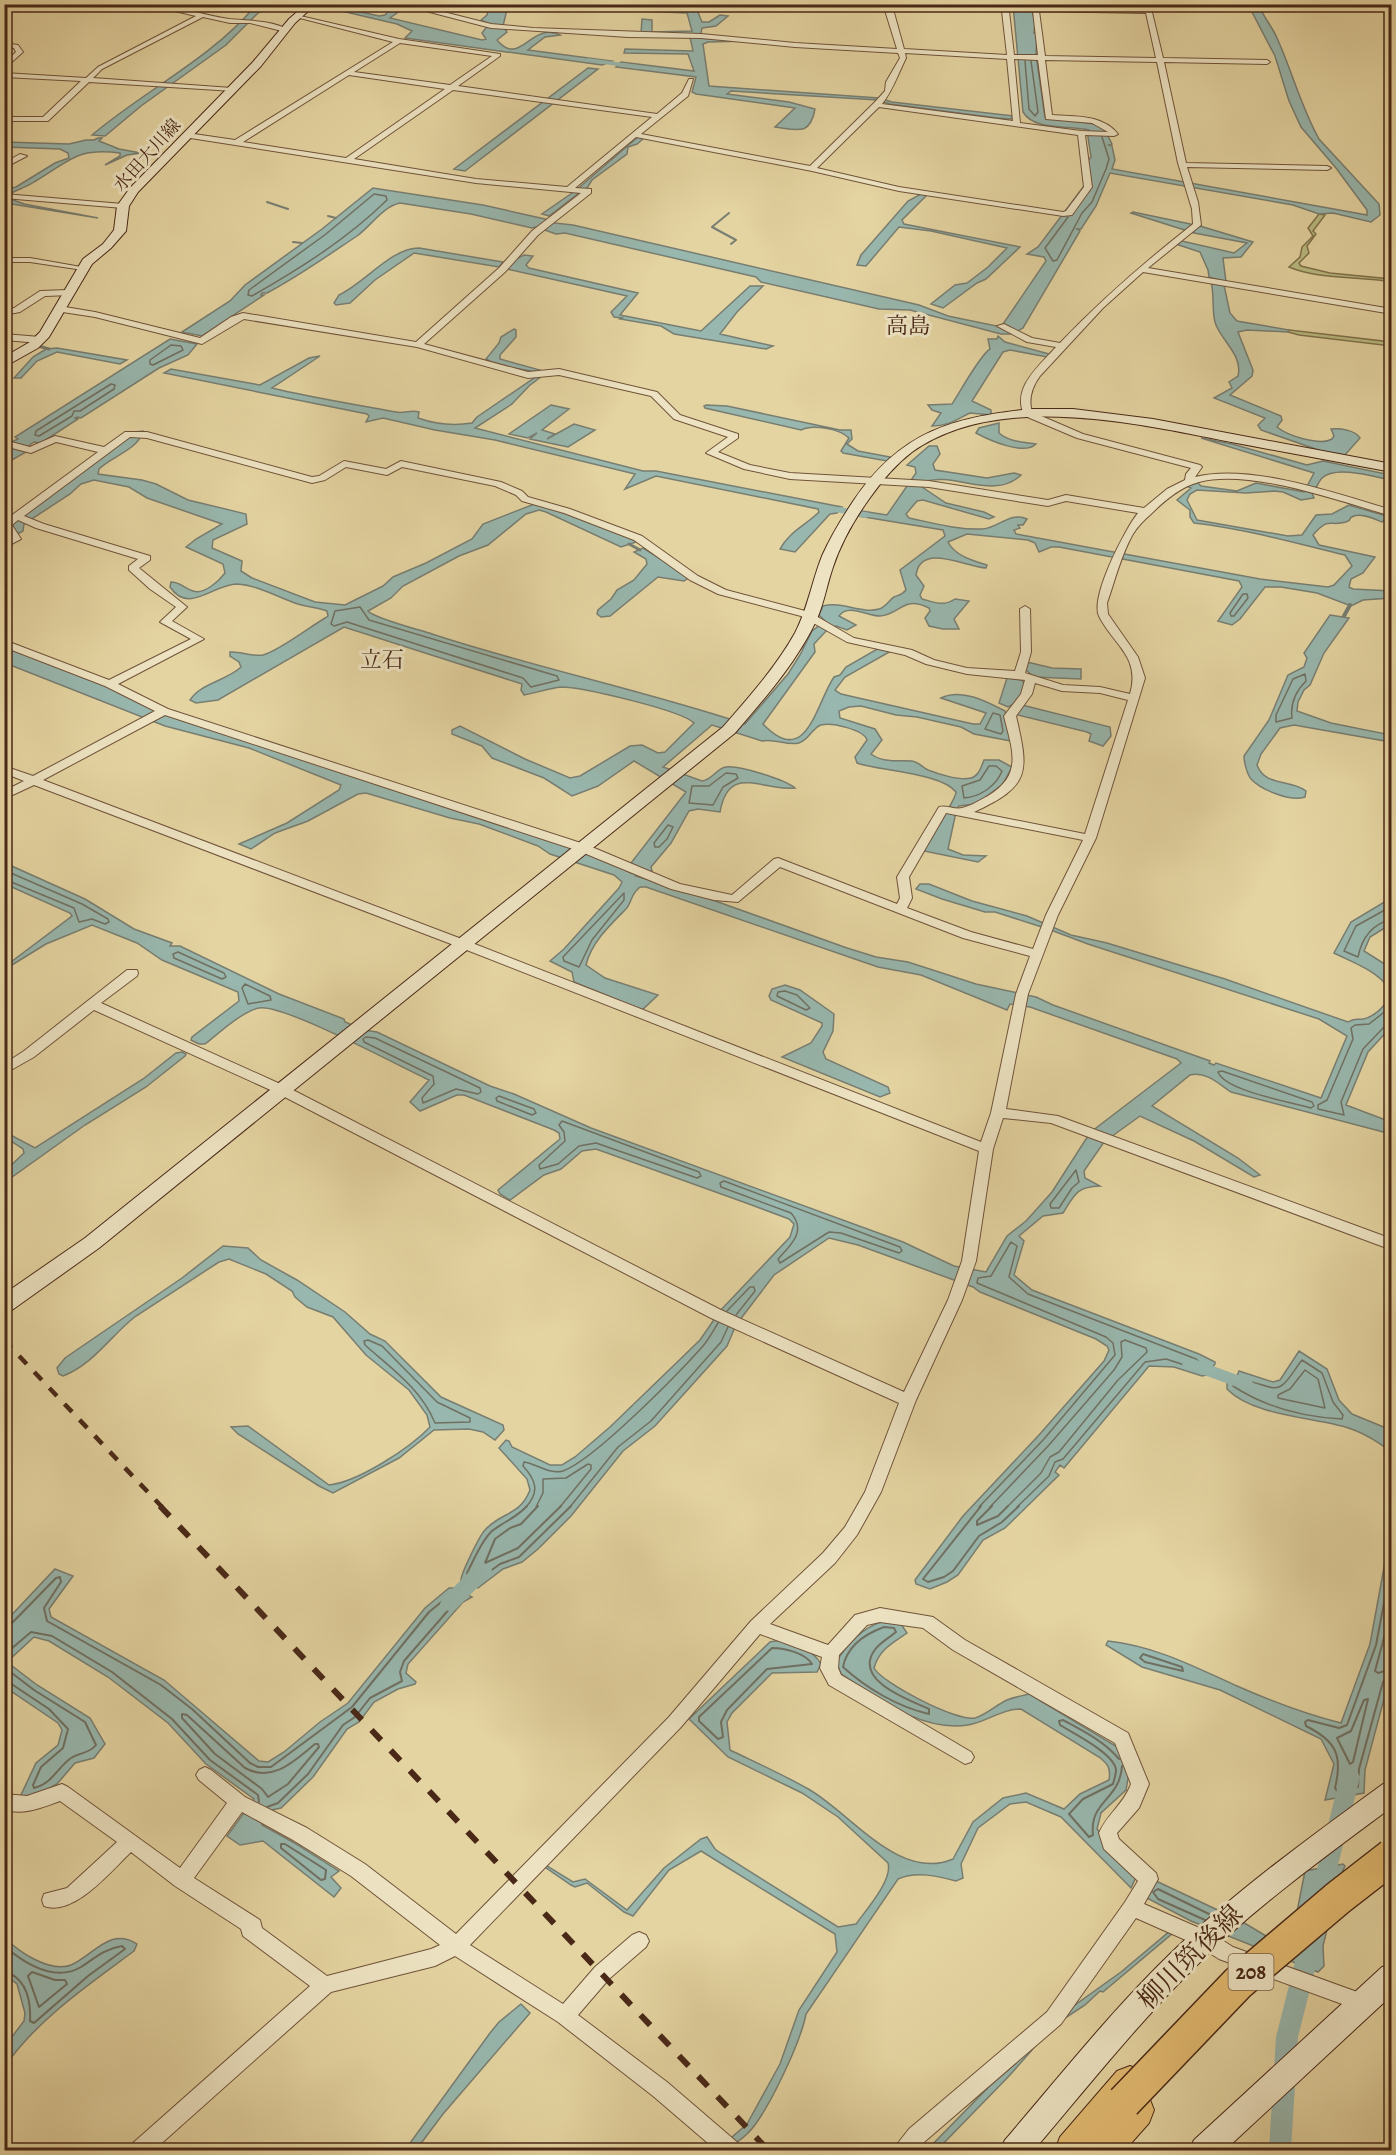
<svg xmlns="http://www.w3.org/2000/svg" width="1396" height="2155" viewBox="0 0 1396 2155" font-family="Alegreya,'Noto Serif JP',serif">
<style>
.green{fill:#b9bc81;stroke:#81724c;stroke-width:1.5}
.water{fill:#98b7ae;stroke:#787e72;stroke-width:1.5}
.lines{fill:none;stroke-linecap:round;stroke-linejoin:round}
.shore-far1{stroke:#707062;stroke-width:1.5}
.shore{stroke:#707062;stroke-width:2}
.stream-far2{stroke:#787e72;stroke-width:2}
.stream-far1{stroke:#787e72;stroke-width:3}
.stream{stroke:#787e72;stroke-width:4}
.canal{fill:#98b7ae;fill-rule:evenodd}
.street-casing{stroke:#70533a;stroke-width:2}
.secondary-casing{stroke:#492817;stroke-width:2}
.highway-casing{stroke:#492817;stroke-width:2}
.street{fill:#ede3c2;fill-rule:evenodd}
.secondary{fill:#ede3c2;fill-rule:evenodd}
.highway{fill:#e2ba70;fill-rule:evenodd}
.rail-far1{stroke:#492817;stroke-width:4.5;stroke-dasharray:11 11;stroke-linecap:butt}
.rail{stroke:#492817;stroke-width:6;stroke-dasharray:14 14;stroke-linecap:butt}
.highway-bridge-casing{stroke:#492817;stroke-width:37;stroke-linecap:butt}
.highway-bridge{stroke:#e2ba70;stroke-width:34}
.labels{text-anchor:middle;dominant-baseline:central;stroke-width:6;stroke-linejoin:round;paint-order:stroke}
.far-street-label{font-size:18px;fill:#492817;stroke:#ede3c2}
.shield{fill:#ede3c2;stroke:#7a604a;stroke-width:1.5}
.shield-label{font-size:21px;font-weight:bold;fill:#492817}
.far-quarter-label{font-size:22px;fill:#492817;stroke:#ede3c2}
.near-street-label{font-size:27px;fill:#492817;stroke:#ede3c2}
</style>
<rect width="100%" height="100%" fill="#e4d4a1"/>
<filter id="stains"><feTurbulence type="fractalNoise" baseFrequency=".00333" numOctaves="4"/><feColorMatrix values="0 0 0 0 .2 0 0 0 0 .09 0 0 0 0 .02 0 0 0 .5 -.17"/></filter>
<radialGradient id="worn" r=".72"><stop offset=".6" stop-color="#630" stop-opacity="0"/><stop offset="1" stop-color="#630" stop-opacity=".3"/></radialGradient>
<path class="green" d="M1319 214 1325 215 1313 231 1316 234 1307 246 1309 253 1299 263 1301 266 1330 273 1391 279V282C1360 276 1319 280 1289 267L1300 257 1302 247 1313 236 1308 228Z
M1289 330 1391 342V346L1299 335 1288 332Z"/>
<path class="water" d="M256 5H274L258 13 226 45 141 106 105 136 92 135C145 90 211 59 256 5Z
M316 5H328L379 16 385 15 393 5H403L404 8 390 18 482 40 486 39 482 33 489 24 481 20 487 15 489 5H508L503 26 507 32 497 40C520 68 531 21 560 35L545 37 528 50 612 61 602 65 405 38 412 31 397 24Z
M686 5H695L702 22H709L720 15 728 16 716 26 702 28 700 38 748 41 708 42 703 44 709 86 879 98 892 102 1014 116 1011 119 997 118 890 104 878 100 731 91 727 94 789 102 815 109C810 136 798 130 775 127L795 108 696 94 692 92 696 77 616 67 621 62 694 71 688 54 624 53 625 49 693 51 690 37 641 33 642 19 652 20V32L692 31 687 13 615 10 682 9 685 8Z
M1013 5H1031L1035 23 1034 33H1037L1036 55 1045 117 1101 125 1109 130 1107 134 1112 144 1109 145 1112 146 1115 160 1112 169 1367 215V210L1336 168 1301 127 1289 101 1275 56 1252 12 1250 5H1259C1263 17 1272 26 1277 38 1292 71 1301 107 1319 139L1379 204 1380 215 1371 222 1333 213 1319 214 1293 205 1110 173 1096 206 1081 229H1077L1080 231 1023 328 1012 334H1001L910 310 879 309 761 282 756 277 565 233 556 234 536 227 532 228 471 214 400 203C382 207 371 226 357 236 327 256 299 276 267 293H262L261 295H264L202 336 182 332 230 301 245 285 322 229 373 188 483 205 545 219 547 220 545 222 573 225 919 305 948 316 1001 327 1046 261 1044 257 1027 254 1038 247 1084 186 1082 169 1091 157 1088 137 1089 130C1069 125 1034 131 1023 112Z
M588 68 598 69 465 171 454 169Z
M638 137 644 138 637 144 628 147 627 154 592 180 587 188C582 189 557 211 549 216L542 214 575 191Z
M98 138H102L99 141 119 149 141 153 127 155 105 165 120 156V153C75 147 69 162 34 182 25 188 12 191 5 197L24 204 98 218 5 203 7 189 16 187 55 163 69 158 68 153 60 149 5 147 4 142 69 144 86 140H94Z
M921 194 927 195 902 220 904 224 1020 247 986 279 977 283 943 308 931 304 955 285 967 283 988 267 1007 248 931 231 899 227 866 266 857 265 861 255 908 201Z
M1133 212 1200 226 1253 242 1241 257 1223 258 1226 282 1209 277 1208 270 1200 252 1176 244 1182 241 1234 253 1247 243 1194 233 1131 213Z
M419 248 503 262 499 267 414 253 375 280 350 303 336 305 334 303 339 295C365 283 391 248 419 248Z
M524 255 533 256 526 265 529 268 638 293 620 315 701 331 750 286H763L737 312 720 334 773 346 766 349 674 334 661 326 620 319 622 318 614 317 611 312 627 296 507 269 516 259Z
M1211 282 1224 285 1230 313 1237 321 1289 330 1288 332 1247 330 1238 332 1253 370 1252 376 1230 395 1281 416 1282 420 1277 427C1288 436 1320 446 1332 439L1334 436 1331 429C1340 428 1355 430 1360 438L1344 456 1327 453 1261 430 1258 425 1265 418 1214 398 1232 388 1229 382 1238 376C1243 356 1223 342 1216 325 1211 313 1215 296 1211 282Z
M514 329 516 330V337L500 355V359L547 372 529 386 512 404 475 428 643 471H656L842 507 837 513 830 514 795 552 780 549C789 532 806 525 819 512L818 509 656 476 625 489 635 474 495 440 435 430 383 418 366 422 369 416 367 414 164 373 171 369 260 385 309 358 320 356 272 388C313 398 354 404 396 412 405 414 411 409 419 412L418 418C435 424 454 426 472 423L477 417 537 376 538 372 496 365 486 359 499 343 501 337Z
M998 336 1005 342 1049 354 1047 357 1010 350 1003 352 972 401 991 410V415L970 413C957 419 949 426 932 426L941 413 932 410 928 405 952 404C960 392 980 355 990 349L988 339H997Z
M170 339 197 344 188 355 159 368 81 418 77 417 75 418 78 419 41 443 34 442 24 449 27 450 26 452 5 464V445L18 439 15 437Z
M57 348 127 360 120 364 57 352 37 361 21 378H14L33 357 46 349Z
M551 405 569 409 542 430 555 434 547 439 574 424 595 430 568 447 530 439 537 433 528 438 509 434Z
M706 405 727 406 840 430H851L852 439 847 444 858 451 890 457 887 461 843 453 841 451 849 438C840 429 813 424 801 430L705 408 704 406Z
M999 423V433C1009 442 1024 442 1036 444 1024 456 989 440 976 433L979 428Z
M143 431C138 450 112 456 99 469L98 474 142 480 156 484 188 500 246 514 247 524 213 540 212 548 242 561 241 571 252 578 315 602 345 605 383 586 393 577 426 563 472 539 483 524 537 503 629 537 636 542 621 547 546 512 539 510 526 514 488 545 459 556 403 586 391 598 368 611C373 618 420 630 432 634 536 668 642 690 745 724L788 674 800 655 812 631 825 621 819 615 823 606C842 601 861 614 879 609 886 607 889 600 894 597 899 595 902 595 906 590L900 570 945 536 943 530 858 516 862 511 887 515 916 473 915 467 907 465 929 446H937L940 454 933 464 935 470 987 478 1014 473 1021 475C994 501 954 471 923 482L922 487 946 503 984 512 994 517 989 519 923 500 917 501 906 514 909 518C933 523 958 530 983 529 998 528 1011 511 1027 519L1023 525H1018L1020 528 1014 530 1016 534 1260 579 1328 587 1334 585 1352 566 1345 555C1295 543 1246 529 1194 523L1190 517V510L1177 500 1191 488 1186 486 1198 483 1201 486 1237 491 1256 483 1304 492 1314 473 1201 438 1232 444 1307 465 1323 461 1391 475V480C1375 477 1336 465 1322 478 1319 481 1316 489 1312 493L1314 498 1301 500 1283 492 1274 491 1246 493 1197 490 1190 494 1187 500 1197 520 1288 536 1302 535 1316 515 1332 514 1349 505 1390 517 1382 522C1374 519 1362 513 1354 516 1346 519 1354 519 1346 522 1328 527 1330 516 1313 535L1319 545 1375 557 1363 573 1351 579 1349 587 1353 589 1391 591V598L1363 600 1351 606 1317 593 1281 587H1265L1240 619 1232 625 1218 621 1242 587 1239 581 1059 547H1051L1039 552 1035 543 1028 540 967 534 948 542C955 556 974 561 987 565L986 568C965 567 921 542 916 575L924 586 920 595 922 599C934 602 943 607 955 599L969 601 954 619 959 629H943L929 626 925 618 930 611 929 608C903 595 901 614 880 616 867 616 848 603 839 616L856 625 847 630 836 626 827 630 814 644 815 652 763 724C807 770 816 703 834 677L840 675 846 667 879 648 891 651 845 677 835 690 841 694 973 724H980L986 713 941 698C961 688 986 701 1005 711L1011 741 974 734 961 727 917 717 896 715 861 706 849 707 839 711 840 718 875 729 882 740 871 754C883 763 898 760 912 761 919 762 922 767 928 770 938 774 960 781 971 778 979 776 981 767 984 760H999L1012 767 1003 784 976 804 959 806 956 812 948 849 963 855 986 856 978 862 924 851C929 840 957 798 956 792 941 773 880 771 857 763L855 757 867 740C864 730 832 722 821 725 812 728 809 740 799 743 787 746 774 738 762 741L712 725 663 767 702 781C712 780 717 768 726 767 739 765 786 780 795 788 763 792 729 762 720 812L698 809 689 811 671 843 651 867 652 871 636 876 707 898 847 948 876 957 908 962 976 984 1036 997 1053 1005 1210 1061 1209 1063 1214 1065 1216 1063 1321 1098 1347 1036 1319 1019 1088 944 1048 929 995 912H985L942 899 916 889 920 884H929L972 901 1027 916 1071 935 1107 943 1225 979 1348 1022C1354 1018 1356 1020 1363 1019 1375 1017 1385 1005 1391 996 1388 974 1351 962 1334 953L1351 922 1391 898V924L1370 937 1364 951 1391 968V1027L1368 1052 1346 1105 1391 1122V1134L1231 1092C1219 1084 1206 1071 1190 1075L1152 1106 1238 1158 1260 1175 1254 1177 1194 1141 1140 1116 1104 1142 1084 1171 1085 1178 1100 1186C1076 1187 1075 1194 1063 1213L1043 1216 1019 1236 1024 1241 1014 1275 1032 1290 1199 1354 1215 1362V1364L1206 1375 1202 1376 1174 1367 1149 1366 1064 1468 1060 1465 1055 1472 1059 1475 1005 1528 983 1540 958 1575 947 1582 930 1589 916 1584 915 1580 963 1516 1039 1435 1104 1361 1109 1350 1107 1346 1096 1339 980 1292 973 1287 858 1245 829 1238 774 1275 736 1325 727 1346 655 1426 623 1451 571 1516 538 1549 522 1562 503 1569 478 1588 461 1581C460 1575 480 1535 485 1530 501 1512 520 1516 530 1490L527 1479 499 1448 506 1440 509 1441 512 1447 550 1465H562L575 1457 610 1427 700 1340 720 1311 790 1237 794 1224 789 1219 749 1204 596 1149 582 1151 561 1169 544 1175 510 1200 500 1194 498 1190 560 1139 559 1133 554 1130 464 1095H457L420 1111 410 1102 429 1080C401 1067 282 1003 259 1008 243 1011 219 1033 205 1044H199L191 1040 192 1037 239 1001 238 992 162 960 137 943 92 925 46 944 7 968 11 962 72 916 70 913 5 884V863L85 899 134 929 172 943 170 946H180L279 994 344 1019 345 1022 364 1030 377 1032 490 1086 514 1094 591 1128 903 1242 954 1266 986 1272 1007 1236 1026 1221 1052 1192 1086 1139 1096 1128 1181 1063 1177 1059 1030 1007 1010 1004 1007 1010 921 975 878 967 646 887C641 887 640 886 637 890 631 895 631 905 625 910 610 925 591 943 586 965L605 978 658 995 642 1010 574 982 572 972 550 961 564 949 619 888 622 882 614 875 550 854 538 846 479 824 450 818 366 793 358 794 308 821 275 833 251 849 239 844 287 823 339 790 341 785 249 748 165 726 5 663 4 646 155 705 602 858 631 873 640 869 631 863 686 792 634 761 598 786 572 796 544 778 492 758 482 746 452 734V730L460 726 525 759 570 778 580 776 630 746 642 745 658 753 665 752 694 723C681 710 581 687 561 687 549 688 536 693 524 695L521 690 522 684 344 627 218 700 196 703 190 700C201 683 226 681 241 667L239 662 230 656V652C241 651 252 657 263 655 277 652 310 627 325 618L328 616 327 611C317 607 305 607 295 603 278 597 257 585 237 584 213 584 189 615 170 587L171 582C180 582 184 588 193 591 204 595 219 581 225 573L223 564 186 547 196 539 222 524 147 498 129 487 94 480 81 484 70 494 24 524 23 531 5 541V532L16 519 134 432Z
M643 548 690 577 684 581 658 577 610 616 601 617 597 614 598 610 611 599 617 590 634 580 647 564 646 559 634 552Z
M1330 615 1349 618 1324 653 1310 685 1304 690 1298 702 1297 711 1331 723 1391 735V742L1294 725 1280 728 1261 754 1257 765C1265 787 1291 779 1306 791L1305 797C1291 802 1261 790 1251 779 1247 774 1244 762 1244 756L1269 720 1288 675 1304 667 1307 658 1304 653Z
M1027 662 1052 668 1081 669V679L1034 677 1026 670Z
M1007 678 1022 680 1026 687 1014 704 1008 707 999 703Z
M1022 705 1110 727 1111 736 1103 746 1089 741 1091 734 1087 732 1014 714Z
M785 985 800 990 834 1014 833 1031 823 1052 826 1059 888 1087 890 1093 880 1097 782 1057 811 1043 822 1026V1023L771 1000 769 996 772 989Z
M182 1052 186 1054 185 1056 146 1087 85 1125 5 1182V1171L24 1153 23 1149 5 1137V1132L35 1148 143 1079 176 1053Z
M223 1246 248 1248 261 1260 297 1280 345 1312 370 1334 385 1341 441 1397 503 1425 504 1430 495 1440 483 1432 469 1429 434 1430 399 1458 333 1493 319 1486 238 1434 231 1427 248 1426 329 1485C358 1482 410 1448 430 1427L427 1415 409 1390 366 1355 333 1317 307 1307 295 1297 292 1291 266 1274 229 1259 219 1262 136 1316C111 1335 94 1364 63 1376L59 1374 57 1368 65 1358 182 1278Z
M1299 1351 1327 1369 1339 1400 1352 1414 1391 1430V1452C1376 1440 1357 1429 1337 1425 1305 1417 1251 1414 1227 1389V1376H1237L1239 1371 1273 1382 1280 1380Z
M1391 1543V1673L1365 1770 1364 1793 1325 1800 1334 1764 1321 1739 1220 1690 1142 1667 1106 1645 1108 1641C1155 1646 1195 1667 1237 1686 1271 1701 1305 1714 1341 1723L1370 1644 1385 1562Z
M55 1569 73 1576 49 1609 51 1617 164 1680 259 1761 268 1762 284 1752 320 1722 348 1703 425 1608 449 1588H454L472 1597 463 1602 408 1664 406 1673 416 1682 415 1684 398 1689 374 1702 359 1722 347 1729 313 1777 281 1808 272 1810 262 1825 298 1845 339 1871 331 1877 341 1888 334 1897 263 1841 240 1845 227 1836 254 1799 206 1764 168 1723 108 1677 49 1641 34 1637 7 1662 37 1685 90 1718 105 1744 94 1758 75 1763 57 1784 34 1797H20L36 1763 58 1745 62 1730 58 1723 5 1687 4 1623Z
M883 1621 901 1624 907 1633C892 1643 879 1650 874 1668 882 1683 957 1722 975 1718 986 1715 996 1705 1007 1700 1014 1697 1022 1696 1029 1694L1119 1748 1129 1773 1126 1790 1101 1813 1097 1829 1136 1877 1131 1888 1061 1817 1026 1802 1010 1804 978 1828 961 1864 963 1878 956 1881C938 1876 916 1871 898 1879L806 2014C801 2041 767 2115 747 2134 741 2140 733 2145 725 2150H717L747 2124 780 2064 799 2010 837 1952 835 1934 701 1851 669 1870 633 1916 624 1912 587 1883 575 1887 571 1885 542 1865 544 1864 573 1882 585 1879 627 1910 664 1868 701 1839 707 1837 715 1849 722 1854 838 1927 856 1924C866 1910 893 1880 888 1863L838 1817 802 1793 728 1757 689 1719 770 1642C785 1638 814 1650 821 1664L817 1672 772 1673 732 1713 727 1722 730 1750C757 1763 784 1775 810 1790 851 1814 900 1882 953 1859L973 1822 1003 1798 1026 1793 1064 1809 1080 1794 1109 1780C1111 1768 1108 1764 1099 1757L1021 1709C1002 1709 986 1722 968 1725 920 1732 879 1698 841 1674L836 1662C849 1642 861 1629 883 1621Z
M1343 1864 1345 1866 1339 1880 1323 1946 1324 1966 1318 1972 1191 1921 1143 1896 1154 1880 1241 1921 1266 1936 1276 1938 1296 1917 1305 1871Z
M1170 1931 1173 1933 1103 1992 1100 1991 1085 2005 1053 2026 1009 2076 937 2150H927L1054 2020 1121 1972Z
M5 1938C19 1952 50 1973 71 1965 93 1956 110 1926 137 1944L134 1951C88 1985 38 2019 5 2066V2046L24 2021 25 2013 17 1984 5 1975Z
M521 2004 530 2013 443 2114 416 2150H405L490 2033 499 2022Z"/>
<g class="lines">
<path class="shore-far1" d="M1025 61 1029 109 1035 116 1038 112 1031 61
M374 194 386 196 387 200C347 239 301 268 252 296L248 295 249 290 326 234Z
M1068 217 1045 248 1053 261 1057 260 1082 213 1092 202 1106 169 1109 159 1102 137
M171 345 181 346 183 350 153 365 150 364V360Z
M111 384 115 385 114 389 80 411H74L72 416 39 436 35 435 36 431Z
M1243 594H1247L1248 598 1234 616H1231L1230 613Z
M360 607 369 620 557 676 559 680 531 687 523 678 347 622 334 626 331 624 335 611Z
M1305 674 1306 681C1295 692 1290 703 1292 718L1276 722V715L1293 679Z
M993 713 1000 715 1003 731 1001 734 985 729Z
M989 766H996L1002 771C996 786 980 797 964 798L962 786 980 780Z
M726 773 736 774 738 778 723 787 713 805 689 803 692 786H709Z
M668 825 673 827 667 839 659 847H655L654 843Z
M4 870 82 904 108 919 109 922 105 924 92 919 79 922 74 908 4 879
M624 893V900L592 940 579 967 564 961 563 957Z
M1392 906 1356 926 1344 951 1358 957C1362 937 1372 924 1392 919
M178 952 224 973 226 977 222 979 174 958 173 954Z
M245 984 270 996 271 1000 248 1004 242 988Z
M785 991 797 995 810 1008 806 1010 777 996 778 992Z
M1392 1006 1369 1024 1355 1025 1351 1028 1353 1039 1327 1100 1318 1105V1109L1344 1115 1341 1102 1363 1049 1385 1026 1392 1024
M366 1037 375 1038 480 1088 481 1092 478 1094 456 1089 423 1103 422 1098 434 1084 433 1076 364 1042 363 1039Z
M1222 1071 1312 1102 1314 1106 1311 1108C1291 1102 1225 1091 1218 1072Z
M499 1096 534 1109 536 1113 532 1115 497 1101 496 1098Z
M562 1121 699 1172 701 1176 697 1178 596 1143 579 1146 558 1164 540 1169 539 1165 565 1141 564 1132 559 1125Z
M1076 1170 1079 1182 1072 1188 1059 1208H1051L1050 1204Z
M724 1181 900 1247 902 1251 899 1253 841 1233 829 1232 780 1263 778 1259C791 1245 807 1231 791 1213L721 1187 720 1183Z
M727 1311 750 1287H754L755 1291 736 1315
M368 1340 382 1346 437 1402 470 1418V1422L435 1423C421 1389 392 1369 365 1345L364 1341Z
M1302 1360 1322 1373 1333 1402 1343 1415 1342 1419C1304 1417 1265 1407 1233 1386L1235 1382C1252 1376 1270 1393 1281 1386 1289 1381 1296 1367 1302 1360Z
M1305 1370 1318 1379 1325 1408 1278 1398V1395L1290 1389Z
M526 1507C540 1492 536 1480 523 1466L524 1462C537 1464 550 1475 563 1471 594 1460 679 1373 703 1346 709 1339 713 1331 718 1323
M536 1507 543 1493V1479L566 1478 588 1464 591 1465V1469L560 1507
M570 1507 618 1447 651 1421 721 1342 728 1327
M979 1507 1044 1439 1115 1355 1113 1343 1106 1337 977 1283 978 1278 991 1276 1011 1242 1017 1246 1009 1277 1028 1294 1196 1359 1204 1366 1200 1370 1166 1359 1145 1362 1063 1459 1055 1462 1049 1476 1017 1507
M990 1507 1049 1445 1114 1370 1122 1357 1121 1342 1125 1340 1146 1348 1147 1352 1118 1380 1059 1452 1050 1457 1041 1473 1007 1507"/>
<path class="shore" d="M527 1506C516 1518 505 1521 492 1531 481 1541 474 1560 467 1573L468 1577 478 1580 500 1564 519 1557 571 1506
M538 1506 521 1524 510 1528 495 1539 485 1563 518 1548 561 1506
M981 1506 923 1579 928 1582 944 1577 953 1571 979 1536 1002 1522 1019 1506
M992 1506 977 1521V1525L998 1516 1008 1506
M1392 1561 1376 1645 1347 1725 1339 1728 1308 1720 1305 1722 1306 1726C1336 1741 1343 1755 1335 1788L1337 1791 1358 1787 1359 1769 1383 1682 1386 1678 1392 1677
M1392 1608 1375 1671 1378 1673 1392 1669
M4 1626 11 1624 56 1578 60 1577 61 1582 44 1608 47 1621 161 1685 192 1709 250 1763 258 1767H271L352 1707 429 1612 450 1595H458V1599L404 1661 400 1672 402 1681 370 1698 355 1717 343 1725 308 1774 278 1803 267 1807
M884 1627 894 1628 896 1632C889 1638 879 1643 874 1651 854 1681 909 1700 929 1709V1714C898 1707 866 1688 843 1667 847 1646 865 1634 884 1627Z
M772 1648C785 1648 805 1653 812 1664L767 1669 727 1710 721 1722 723 1737 718 1739 699 1721V1717Z
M1143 1654 1182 1667 1183 1671 1145 1662 1140 1658Z
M4 1655 31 1632 52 1636 112 1672 172 1719 210 1760 258 1795 259 1802
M4 1667 34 1690 85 1722 96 1745C89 1754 80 1752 71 1758 57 1768 52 1784 34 1788L33 1785 41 1767 63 1748 68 1729 49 1709 10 1683 4 1682
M1368 1699 1353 1762 1350 1764 1337 1738 1351 1731 1364 1700Z
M182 1714 187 1715 245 1768C273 1783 294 1761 315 1744H318L319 1747 288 1784 268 1797 262 1789 215 1754 182 1718Z
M1119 1759C1104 1741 1083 1731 1063 1720L1059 1721 1060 1725C1073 1733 1115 1754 1116 1770 1116 1774 1114 1780 1113 1784L1083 1799 1069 1814 1089 1837 1093 1835C1089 1801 1120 1800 1122 1766
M281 1844H285L326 1870 325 1879 321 1880 281 1848Z
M1205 1920 1158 1899 1153 1892 1158 1889 1211 1915
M4 1946C24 1963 54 1983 81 1967 95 1958 104 1949 122 1946L125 1949 88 1976 34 2023 30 2021C31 2000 26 1978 4 1971
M32 1972 55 1980H65L67 1984 39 2007 28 1976Z"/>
<path class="stream-far2" d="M267 202 288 209
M729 213 712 227 736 240 731 244
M328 216 336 218
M293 242 302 243"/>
<path class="stream-far1" d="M38 346 49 349
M629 544 640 550"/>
<path class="stream" d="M1344 616 1350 605"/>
<path class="canal" d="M587 58 638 65 642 67 638 69 590 62H587Z
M840 507 870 513 871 515 866 518 836 512 835 510Z
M1191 1358 1251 1380 1254 1384 1251 1388 1245 1390 1185 1368 1182 1364 1185 1360Z
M483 1563 490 1565 492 1570 490 1575 456 1609 449 1611 442 1609 440 1604 442 1599 476 1565Z
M1350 1769 1357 1771 1360 1777 1333 1885 1330 1891 1323 1894 1316 1891 1313 1885 1340 1777 1343 1771Z
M1309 1940 1317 1943 1320 1950 1298 2037 1291 2150H1269L1276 2037 1298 1950 1301 1943Z"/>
<g class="street-casing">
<path id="street" d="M4 4H8L4 9Z
M145 4C174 4 201 15 229 19 249 21 271 20 289 30L286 32 250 23H230L203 17 102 69 93 78 232 88 234 89V91L89 82 48 121H4V117H43L81 81 4 77V73L86 78 98 67 196 16Z
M399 4H412L491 24 533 28 701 34 795 43 897 49 884 7 885 4 1002 7V4H1008L1009 7H1032V4H1038L1039 7 1145 9 1144 4H1150L1163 58 1267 60 1270 62 1267 64 1164 62 1186 163 1327 166 1331 168 1327 170 1187 167 1198 202 1201 225 1148 268 1392 309V314L1143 272 1103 308 1040 376C1032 387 1028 399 1032 412L1083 434 1200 465 1202 467 1195 477C1251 463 1337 494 1392 510V516C1341 502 1250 468 1199 482 1180 487 1164 501 1151 514 1144 520 1138 526 1133 534 1121 555 1115 580 1107 603L1108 614 1138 657 1145 678 1096 838 1058 915 1028 994 1006 1109 1058 1116 1392 1239V1250L1051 1123 1003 1118 993 1149 976 1261 962 1300 916 1400 881 1492 857 1535 835 1563 770 1624 828 1645 855 1615 880 1608 933 1617 965 1640 1128 1733 1149 1784 1139 1808 1117 1833 1119 1839 1156 1873 1158 1879 1144 1904 1211 1933 1233 1947 1371 1997 1374 2003 1371 2009 1364 2012 1219 1959 1197 1945 1136 1918 1061 2024 923 2143 917 2150H895L898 2143 909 2129 1047 2012 1125 1902 1138 1881 1104 1849 1099 1833C1108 1813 1123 1805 1131 1784L1115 1743 953 1650 923 1628 880 1622 867 1625 839 1655 838 1668 841 1675 971 1752 974 1757 971 1762 965 1764 829 1685 820 1668 822 1657 760 1634 681 1727 470 1945 563 2004 595 1967 632 1935 639 1932 646 1935 649 1941 646 1947 609 1979 578 2015 667 2082 738 2143 741 2150H716L653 2096 558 2022 455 1956 435 1966 331 1992 154 2150H130L133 2143 310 1986 243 1936 241 1929 175 1886 131 1852C111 1871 74 1917 44 1906L42 1900 44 1894 67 1888 117 1842 60 1801C41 1808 25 1815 4 1810V1794L27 1796 62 1784 68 1787 180 1868 227 1803 199 1780 196 1775 199 1770 205 1767 211 1770 245 1797 307 1828 365 1864 456 1934 669 1717 751 1621 823 1553 845 1527 865 1492 899 1403 711 1318 277 1093 94 1010 34 1057 4 1074V1064L24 1051 127 970H137L138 973 137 976 101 1003 287 1087 721 1310 904 1392 948 1300 962 1261 979 1151 459 947 34 785 4 799V791L24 781 4 773V766L33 776 155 711 105 686 4 647V640L109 680 191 639 160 622 176 607 150 589 129 570V566L138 559 36 528 18 520 12 525 21 539 4 548V541L10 538 4 528V521L98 452 56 442 31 453 4 446V440L30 447 55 436 104 447 125 432H147L312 477 319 476 344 461 386 469 401 461 501 482 522 491 528 497 570 509 642 536 698 576 726 590 809 612 854 638 912 650 934 660 967 668 1015 671 1021 652 1020 609 1025 606 1030 609 1031 652 1025 673 1063 685 1100 687 1130 694C1141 656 1113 645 1099 616 1090 597 1125 529 1138 513L1066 501 1048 506 929 487 790 479 744 469 706 453 728 437 674 419 651 396 559 375 528 378 417 347 244 319 202 344 95 317 56 311 55 309 59 306 95 312 200 338 231 317 243 313 416 342 499 268 532 231 581 193 476 183 184 137 183 135 187 133 235 140 393 42 296 17V15L399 39 500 54V56L458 86 657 114 682 93 689 79H693L688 96 641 134 810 166 874 103 885 91 886 82 900 58 898 53 795 47 701 38 628 37 491 28ZM893 9 1002 11 1007 55 904 49ZM1009 11H1033L1038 55H1014ZM1039 11 1146 13 1156 58 1045 56ZM400 43 492 56 450 85 354 72ZM905 53 1007 59 1013 121 882 104C893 90 898 74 906 58ZM1014 59 1038 60 1046 119 1092 123 1108 132 1081 131 1020 123ZM1045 60 1157 62 1178 163 1192 209 1193 224C1146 261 1102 299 1060 343L1032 338 1004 324 997 326 1027 342 1056 347C1040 365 1010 389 1025 416L1077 438 1191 468 1186 474 1185 480 1167 489 1144 508 1066 495 1048 500 929 481 790 473 750 465 718 452 738 438V434L680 415 657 392 559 369 528 372 424 344 505 272 538 235 591 193V189L575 188 636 137 812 171 899 191 1063 216 1072 215 1092 187 1085 135 1114 136 1118 134C1102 114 1075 117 1052 115ZM349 75 445 89 346 158 243 142ZM453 90 652 117 567 187 476 179 354 159ZM879 107 1078 135 1084 187 1066 211 1063 212 899 187 817 168ZM130 437 147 438 312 483 325 480 346 467 387 475 402 467 495 486 516 495 522 501 564 513 634 540 690 580 718 594 801 616 847 642 905 655 926 664 967 674 1025 680 1021 694 1004 716C1012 750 1024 774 988 796 980 800 971 806 962 808 955 810 947 805 939 807L897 877 900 898 897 904 778 858 774 859 732 895 680 884 587 845 168 709 118 684 204 639 172 621 187 607 139 568 150 560V556L44 524 24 516ZM1035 683 1062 691 1100 693 1128 700 1085 834 974 812C1031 786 1029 772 1016 716L1032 694ZM165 715 579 851 671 889 714 900 738 902 780 867 963 938 1030 956 1016 994 991 1113 981 1142 467 941 43 780ZM946 813 1083 840 1046 915 1033 949 971 932 907 908 912 898 909 877ZM242 1812 293 1840 351 1876 440 1945 431 1949 327 1976 262 1928 260 1920 194 1878Z
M4 43 18 45 23 52 4 69V63L16 52 14 48 4 47Z
M20 154 27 156 4 168V163Z
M4 194 123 204 127 206 123 208 4 198Z
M4 258H30L87 268 83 270 30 262H4Z
M68 290 72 293 71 295 45 296 20 312 4 315V310L14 308 40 291Z
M4 334 40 337 44 340 40 343 4 340Z"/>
</g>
<g class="secondary-casing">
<path id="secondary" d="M306 4H316L295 23 261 66 138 192 129 206 126 231 111 248 92 264 49 337 38 348 4 367V357L30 342 40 332 83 259 103 244 114 230 117 206 130 188 253 62 289 19Z
M1032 409H1073L1153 419 1392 464V472C1338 462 1284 452 1231 442 1135 423 998 391 912 452 895 465 881 482 869 499 854 520 841 543 833 567 827 584 824 603 817 619 797 662 765 698 735 733L99 1248 12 1310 4 1312V1294L85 1238 723 727C749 697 776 667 795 633 808 608 812 581 822 556 831 536 842 518 854 500 901 431 953 417 1032 409Z
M1392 1781V1807C1322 1859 1251 1910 1190 1972 1134 2028 1085 2090 1034 2150H1000L1005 2140C1059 2077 1112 2010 1172 1952 1237 1890 1310 1837 1383 1784Z
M1392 1964V1995L1225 2150H1189L1194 2140 1382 1967Z"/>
</g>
<g class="highway-casing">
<path id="highway" d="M1130 2066 1143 2071 1149 2084 1144 2095 1149 2097 1154 2110 1149 2123 1125 2150H1055L1060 2137 1117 2071Z"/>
</g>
<use href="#street" class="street"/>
<use href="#secondary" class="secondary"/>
<use href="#highway" class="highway"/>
<path class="rail-far1" d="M4 1340 162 1507"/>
<path class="rail" d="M160 1506 768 2150"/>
<g class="highway-bridge-casing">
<path id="highway-bridge" d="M1124 2102 1238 1983 1338 1898 1392 1856"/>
</g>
<use href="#highway-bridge" class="highway-bridge"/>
</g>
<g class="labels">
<g class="far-street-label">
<text transform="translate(147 155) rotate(-48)">水田大川線</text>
</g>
<rect class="shield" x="1228.5" y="1954" width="45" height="36" rx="4.5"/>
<g class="shield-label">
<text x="1251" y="1972">208</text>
</g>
<g class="far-quarter-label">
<text x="908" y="326">高島</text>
<text x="382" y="660">立石</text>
</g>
<g class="near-street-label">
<text transform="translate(1190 1957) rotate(-45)">柳川筑後線</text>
</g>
</g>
<rect width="1396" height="2155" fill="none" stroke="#e4d4a1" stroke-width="24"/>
<rect x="6" y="6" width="1384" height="2143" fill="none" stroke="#492817" stroke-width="3"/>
<rect x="12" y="12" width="1372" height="2131" fill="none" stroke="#492817" stroke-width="1.5"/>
<rect width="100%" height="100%" filter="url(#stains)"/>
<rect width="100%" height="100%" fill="url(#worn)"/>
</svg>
